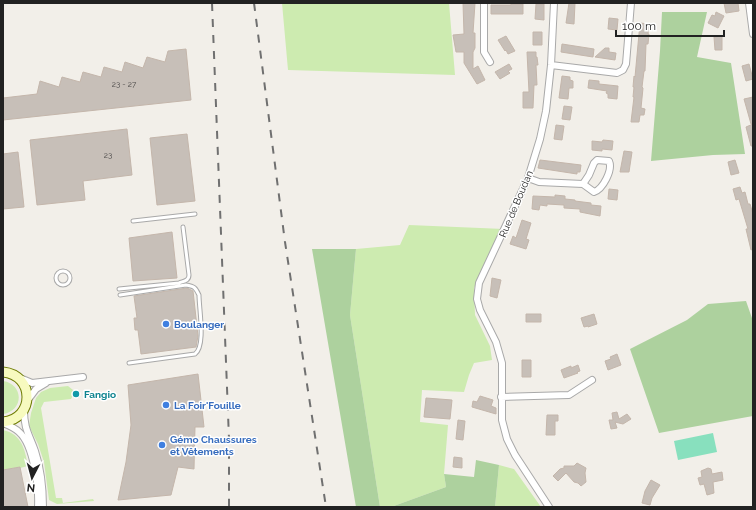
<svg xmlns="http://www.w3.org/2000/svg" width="756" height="510" viewBox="0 0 756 510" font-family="Raleway,sans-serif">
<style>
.grass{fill:#cdebb0}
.forest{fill:#add19e}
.pitch{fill:#88e0be}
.building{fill:#c7bfb8;stroke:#c4b6ab}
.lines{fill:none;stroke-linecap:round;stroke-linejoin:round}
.lane-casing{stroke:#a9a9a9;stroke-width:5}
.street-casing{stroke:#a9a9a9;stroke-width:8}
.secondary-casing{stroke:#707d05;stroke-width:11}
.lane{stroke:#fff;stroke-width:3}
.street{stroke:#fff;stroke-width:6}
.secondary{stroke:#f7fabf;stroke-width:9}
.rail{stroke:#707070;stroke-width:2;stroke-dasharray:8 8;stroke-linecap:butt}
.shop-dot{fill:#3f7fe0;stroke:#fff;stroke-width:1.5}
.culture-dot{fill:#0f9aa8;stroke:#fff;stroke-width:1.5}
.labels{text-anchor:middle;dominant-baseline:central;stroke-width:3;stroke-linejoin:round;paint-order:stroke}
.number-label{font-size:8px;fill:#4b4948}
.street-label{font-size:10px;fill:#222;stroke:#fff}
.shop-label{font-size:10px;font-weight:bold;fill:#366cbe;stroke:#fff;text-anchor:start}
.culture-label{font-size:10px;font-weight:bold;fill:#0d838f;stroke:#fff;text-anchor:start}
</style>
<rect width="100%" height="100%" fill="#f2efe9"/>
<path class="grass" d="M282 3H449L455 75 288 70Z
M409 225 504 229 474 288 475 315 490 346 492 360 474 363 469 375 464 392 422 390 420 422 448 425 444 474 446 487 391 507H380L350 315 356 249 400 245Z
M3 381C24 384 24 411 3 414Z
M68 386 73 390 74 394 71 399 44 402 41 408 56 498H62L63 503 93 499 94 501 57 504 49 500 44 462 38 444 29 426 31 413 36 398 41 392 50 388Z
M3 430C22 434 25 450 28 466L20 468V467L3 470Z
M499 465 514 469 541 507H495Z"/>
<path class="forest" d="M662 12H707L697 57 731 63 745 154 713 155 651 161 660 51Z
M312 249H356L350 315 380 507H356Z
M746 301 753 321V416L659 433 630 349 687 320 708 304Z
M476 460 499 465 495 507H391L446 487 444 474 474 477Z"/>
<path class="pitch" d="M713 433 717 452 678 460 674 441Z"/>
<path class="building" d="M463 3H475L473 33H475V48L473 52V69L478 66 485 80 477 84 464 63V52H456L453 35 464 34Z
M569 3H575L574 24 566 23Z
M724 3H738L739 11 726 13Z
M511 4H523V14H491V5H511Z
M536 4H544V20L535 19Z
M716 12 724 16 718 28 708 23 712 15 715 16Z
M609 18 618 19 617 30 608 29Z
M640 23 649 24 648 34H649L648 44H646L645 71H644L642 87 643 88 641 108 645 109 644 115H640L639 122H631L634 97H633L634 87H633L634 76 635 77Z
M533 32H542V45H533Z
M506 36 515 51 508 54 506 50 505 51 498 40Z
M722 36V50H715L714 37Z
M562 44 594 49 593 57 561 52Z
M605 48H609V52L616 53 615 60 595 57Z
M186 49 191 100 3 120V98L37 94 40 81 59 87 62 77 80 82 83 72 101 77 104 67 122 72 125 62 143 68 147 57 165 62 168 51Z
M527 52H536V57H537L538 65H536L537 85H534L533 108H523V92H529Z
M509 64 512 69 508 71 510 73 500 79 495 72Z
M749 64 753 79 746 81 742 66Z
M562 76 570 77V80L573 81V88H569L568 99 559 98Z
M589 80 599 81V84L618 86 617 99 608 98V94L606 93 607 91 588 88Z
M753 97V124H751L744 99Z
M564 106 572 107 570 120 562 119Z
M753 124V146H751L746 127Z
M556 125 564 126 562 140 554 139Z
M127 129 132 175 83 181 85 200 37 205 30 140Z
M187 134 195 201 157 205 150 138Z
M603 140 613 141 612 150 602 149V151L592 150V141L602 142Z
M624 151 632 152 629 172H620Z
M18 152 24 207 3 209V154Z
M540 160 581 165 580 172H577V174L538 168Z
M735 160 739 173 731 175 728 162Z
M740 187 742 193 745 192 748 204H750L753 214V249L751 250 746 229H748L739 199 736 200 733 189Z
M609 189 618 190 617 200 608 199Z
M555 195 565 196V199L575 200V201L591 203V205L601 206 600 216 580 212V209L564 208V205L547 204V206L540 205 539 210 532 209 533 196 555 197Z
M522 220 531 223 526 239 529 240 526 249 510 244 513 236 516 238Z
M172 232 177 278 133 281 129 238Z
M492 278 501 280 497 298 490 296Z
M187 288 193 291 198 336 196 347 141 354 138 330H135L134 318H137L134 296Z
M526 314H541V322H526Z
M594 314 597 324 588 327V326L584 327 581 318Z
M617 354 621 365 608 370 605 361 611 359 610 357Z
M522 360H531V377H522Z
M578 365 580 371 577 372 578 373 564 378 561 370 571 366V368Z
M198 374 204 427H195L194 469 178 467 171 495 118 500 126 462 131 425 128 385Z
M480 396 493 400 491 406 496 408V414L472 407 473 401 477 402Z
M426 398 452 400 450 419 424 417Z
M617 412 619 419 627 414 631 419 623 424 615 422 617 428 611 429 609 420H613L612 413Z
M547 415H558V421H555V435H546Z
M458 420 465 421 463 440 456 439Z
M454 457 462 458V468L453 467Z
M577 463 586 468 585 473 586 482 581 486 578 483 574 482 566 473 558 481 553 476 560 469 564 468V466H574Z
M20 467 28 507H3V470Z
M708 468 711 469 712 474 722 472 723 480 713 482 714 493 707 495 704 484 700 485 698 478 702 477 701 471Z
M651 480 660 485 652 498 650 505 642 503 645 491Z"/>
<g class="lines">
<g class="lane-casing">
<path id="lane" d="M133 221 195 214
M56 278a7 7 0 1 1 14 0a7 7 0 1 1-14 0Z
M119 289 179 283C184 281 189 281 189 275L183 227
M120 295 186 285C194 286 196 288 199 295 199 309 206 346 195 354L129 363"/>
</g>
<g class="street-casing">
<path id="street" d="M484 3V52L490 62
M749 3 753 34
M551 65 617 73 623 70 626 64 631 3
M528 178 539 182 583 184 594 192C603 189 613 170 609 161L597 160 594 163 589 175 583 184
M20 378 32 383 83 377
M501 397 569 395 592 380
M27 401 36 389 46 383
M24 410C24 429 29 434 35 451 41 469 43 488 43 507
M3 423C8 425 15 428 19 432 34 445 39 488 38 507
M549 507 515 455 507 439 502 420V363L496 342 480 310 477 299 479 283 528 178 540 139 546 111 551 65 554 3"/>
</g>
<g class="secondary-casing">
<path id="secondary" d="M3 372C35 375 35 419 3 422"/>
</g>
<use href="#lane" class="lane"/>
<use href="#street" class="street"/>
<use href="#secondary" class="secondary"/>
<path class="rail" d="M212 3 229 439V507
M254 3 285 242 326 507"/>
</g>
<g class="shop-dot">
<circle cx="166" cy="324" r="4"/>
<circle cx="166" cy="405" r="4"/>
<circle cx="162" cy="445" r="4"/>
</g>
<circle class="culture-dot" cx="76" cy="394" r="4"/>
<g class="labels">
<g class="number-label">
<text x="124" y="84">23 - 27</text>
<text x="108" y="155">23</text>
</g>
<g class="street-label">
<text transform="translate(516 204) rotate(-67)">Rue de Boudan</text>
</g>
<g class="shop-label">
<text x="174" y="324">Boulanger</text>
<text x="174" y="405">La Foir'Fouille</text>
<text x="170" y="439">Gémo Chaussures<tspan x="170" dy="12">et Vêtements</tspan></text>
</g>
<g class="culture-label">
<text x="84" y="394">Fangio</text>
</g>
</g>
<rect width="756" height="510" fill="none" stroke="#222222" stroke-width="8"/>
<g transform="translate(32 478) rotate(186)" stroke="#ffffff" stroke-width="3" paint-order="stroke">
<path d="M0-3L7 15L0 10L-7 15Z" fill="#222222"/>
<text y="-6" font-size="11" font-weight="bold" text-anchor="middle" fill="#222222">N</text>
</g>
<path d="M616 30v6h108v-6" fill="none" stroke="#222222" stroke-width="2"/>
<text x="622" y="30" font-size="12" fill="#222222" stroke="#ffffff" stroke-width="3" paint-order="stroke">100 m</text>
</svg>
